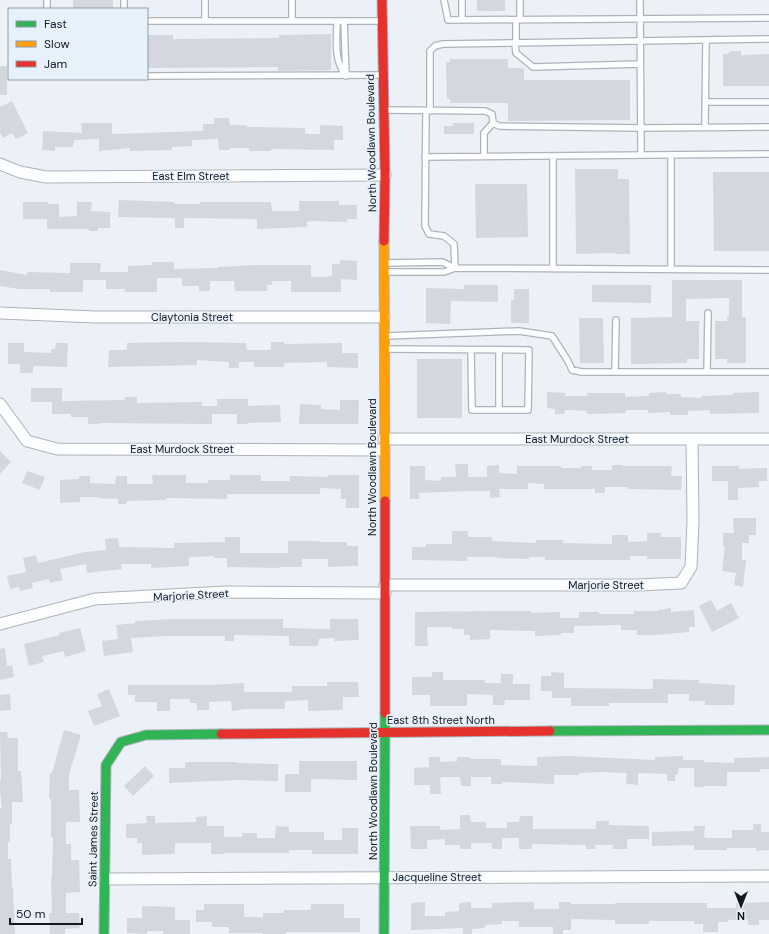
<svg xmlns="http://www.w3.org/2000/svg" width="769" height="934" viewBox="0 0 769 934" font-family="'DM Sans',sans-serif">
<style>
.building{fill:#d4d7de}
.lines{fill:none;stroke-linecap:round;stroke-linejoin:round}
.lane-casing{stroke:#aeb3b8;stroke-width:8}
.street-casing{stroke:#aeb3b8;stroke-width:13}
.fast-casing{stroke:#aeb3b8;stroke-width:11}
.slow-casing{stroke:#aeb3b8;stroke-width:11}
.jam-casing{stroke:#aeb3b8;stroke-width:11}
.lane{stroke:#fcfdfe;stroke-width:5.5}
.street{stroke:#fcfdfe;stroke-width:11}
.fast{stroke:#30b455;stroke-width:9}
.slow{stroke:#ff9f0a;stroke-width:9}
.jam{stroke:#e5322d;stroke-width:9}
.labels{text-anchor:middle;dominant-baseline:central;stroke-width:3;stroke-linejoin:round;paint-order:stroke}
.street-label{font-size:11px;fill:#14191f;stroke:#e7f1fc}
</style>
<rect width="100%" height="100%" fill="#ecf1f7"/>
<path class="building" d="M73 0H113V9H73Z
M477 0H505V11H477Z
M331 34V70L278 71V67L147 68V35H173V39L279 38V35Z
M731 51H741V55L769 54V86H723V54H727Z
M450 59H508V68H524V80H630V120L508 121V103H450V99H447L446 62H450Z
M0 66H7V95H0Z
M12 101 28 133 16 139 12 133 3 138 0 132V107Z
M214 118H229L230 125H247V127L305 128V134H320V125L343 126V140H334V150L271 149V151H249V148H230V150H219L218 139 192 140V146L172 147V150L130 151V148L99 151V139L74 140 73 147H55V151L42 150 43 131 82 133 81 123H112V134L203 131V124H214Z
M453 123H474V134H444V126H453Z
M575 169H618V179H629L630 254H615V253L576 254Z
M713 172H769V251H714Z
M475 184H527L528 237 476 238Z
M119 200 174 202V204H200V202H271L272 211H299V201H339V205H357V219H347V222L312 221 307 222V227L257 229V219L184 218V228H175V218L118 217Z
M23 202H48V204H59V217L77 216V202H92L91 211 110 212V228H98V231H89V229H47V219H23Z
M340 260 357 261V280L341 279V292H291V281H272V285H267V291H235L234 281H210V291H199V286H182V278H157V292H125V289H106V280H83V292H50V289H19L0 286V270L27 275V272L70 273V263H101L100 272H128V266L152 265V262H174V269L218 268V267L256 265H311V277H329V276H332V264H340Z
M672 280H742V317H746V363H727V359H715V321H727V317H729V298L686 299V321H699V359H687V363L631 364V318L672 317Z
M464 285H498V302L451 301 450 324 426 323V288L464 289Z
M592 285H651V303L592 302Z
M514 289H529V323H511V300H514Z
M579 318H603L604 363H580Z
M182 342 246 343 247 350H271V342H284V344L342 343V353H358V368L327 367V362L284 363V367H254V362H239V368H229V362L197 360V365L108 367 109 350H127V343Z
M8 343H24V352L51 353V349H55L56 343H68L67 367 33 366V373H20V364H8Z
M417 359H462V418H417Z
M31 388H62V401L125 400V397H137V403L202 402V406H217V399H248V406L280 405 281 422 248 423V424H237V414H212V424L99 423V424H88V417H71V414H52V402H31Z
M547 392 565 393V396H587V393H625V397L649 396V393L666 392V394H681V397L701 398V396L733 395V393L759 392V413L710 414V410L688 411V415H670V412L648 413V410H626V413L587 414V411L572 410H565L564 414H555V409L547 408Z
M340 400H359L358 424H299L300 404 321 405V409L340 410Z
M0 451 11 462 0 474Z
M455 464H468V477H487V466L499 465V473L517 474V466H561V468H581V466H592V470H612V465H623L622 466H672L671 476H682L681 490 627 489V487H605V493H595V489H544V484L528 483V489H499L500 497 490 498V491H468L419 493V499H410V466H425V480L441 481V477H456Z
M712 466H739V469L767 468V481H759V487L738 488V500H728V481H712Z
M27 471 45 477 40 490 22 483Z
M152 475H186V483H208V480H230V475H261V481H290V476L328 477V475H359V508H346V499H341V489L320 488V494H227V499L166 498V500L127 501 126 504H118V499L99 498V497H80V502L60 503V480L79 479V476H90V483L115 484 116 476H127V484H153Z
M733 518H756V535H749V543H742V560H746L743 587 734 585 736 573 722 571 725 546 723 547V533H734Z
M452 531H468V537H492V541L536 543V540H563V543L612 544V535H628V542L647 541V533H661V537H681V559H647V556H630V560H545V557H529V559L497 558V557H467V561L412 560V547H426V544H452Z
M225 537H240V553H288V541H319V542H347V546H358V566L328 567V559H302V567H279V568L227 567V558H214V556L189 557V566L151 568V564H121L122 569 87 573 86 564 60 569 63 580 50 583 49 579 32 583 33 588 20 591 19 587 10 589 7 576 26 572 23 558 36 555 38 563 85 552 106 550 105 539 118 538 119 547 174 548V543L225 542Z
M711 600 717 611 731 603 739 618 712 632 699 606Z
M671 608V612L694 610 695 627H689V632L656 635H637V630H621V625L574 626V633H561V635L535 636V631L490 630V639L470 640V635H464V629H452V627H427L428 646H415V612L493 611H531V613L560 612V618H579V612H599V614H634V611H658V610Z
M174 619H283V628L330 629V619H358L359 640 334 641V638L319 639 318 646H289V636L234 635V641H225V636H168L131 638 133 652 104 656 102 641 118 639 116 625 135 623V621Z
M80 628 86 651 65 657 64 651 42 656 44 662 29 666 24 644 60 635 59 633Z
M5 648 7 666 12 665 14 677 0 680V649Z
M432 672H443V680H485V683H501V674H513V684H530V700H505L504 705H493V695L467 694V706H430V695H412V677H432Z
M551 672 564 673V688L653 689V679L699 680V683L735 685 734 705H705V701H689V694H668V703H609V706H571V698H552V691H541V676H551Z
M327 682H358L359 697H343V710L308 711V700L285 701V709H245L232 711 231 701 209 702V710H197V703H190V699H170V711H157V702H135V695H128V685H209L244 683V692H292V686H327Z
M109 689 120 716 94 726 88 711 102 706 97 694Z
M10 694 11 710 0 711V695Z
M64 730 81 735 69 774V790H79L80 822H66V844H71V860H79L80 892 66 893V913H79L80 928 65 929V934H50L49 913H52L51 878H52L53 837H51V799H49L50 773H52Z
M0 732H7L8 738H18V771H21L23 802H12V824H10V842H8V859H11L12 888H13L15 934H0V808H2L0 791V780H1Z
M568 756 655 760V757L683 756V760H704V762L734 763V758L769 757V769H760V772H727V786H704V787H694V768H678V774L675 775V781H667V774L638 773V785L626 784 627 773 603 772 579 773V775H554V784L502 782V784H491V777H471V786H461L460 777H440L441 794H430V785H414V768L429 767V757H440V762L457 761V757H470V759H501V765L537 766V757Z
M299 761H357V780L311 779V792H285V774H299Z
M185 762H237V763L278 764V781L237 780 169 783V768H185Z
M145 766 154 776 133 796 124 786Z
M460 815H470L471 822H486V828H507V822H519L520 816H533V829H596V821H609V825L649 826V839H627V849H613V845H595V849H586V845L532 844V849H519V838H502V849H492V843H471V849H460V845H445V839L427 840V849H411L410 826H440V830L460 829Z
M146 816H155V823L196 822V817L207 816V826H224V837H242V833H257V838H275L276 826 289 827V832H324V840H342V828H358V854H312V850H289V853H224V854H211V843H175V854L142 855V843H137V838H126V824L147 823Z
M753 824H761V832H769V850L756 851V848H727V850H694V845L652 846V832L694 831V826H705L704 838H732V830H753Z
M425 902V916H445V912L459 911V903L471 902V908H492V903L534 902V909H559V902H571V904H615V903H707V908H736V903L769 902V920H759V925H748V919L728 920V922H718V932H703V924H694V921H649V924H615V920L571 919V930H563V934H553V927H519V921H502V924L485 925V928L472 929V934H463V928L411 930V903Z
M204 904H244V917H263V913H284V910H311V904H344V918H360V932H286V934H262V933H229V927H212V922H196V910H204Z
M142 906 175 907V920H190V934H163V931H147V934L127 933V918H142Z"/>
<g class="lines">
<g class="lane-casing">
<path id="lane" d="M47 0V9
M124 0V9
M205 0V21
M292 0V21
M444 0 448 20 769 18
M462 0V20
M520 0V20
M640 0 641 155
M516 20V43
M147 21H381
M337 21C337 40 333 59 346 76
M344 21 346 75
M515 43 516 53 533 67 640 64
M147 76 383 75
M705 102H769
M385 110 485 111 492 114 493 123 499 126 641 128 769 127
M426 111 425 226 429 234 444 236 454 244 455 268 769 270
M430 111V51L435 46 443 44 769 39
M705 127 706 40
M671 155V269
M484 156V133L493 123
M425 157 769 154
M553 269V156
M386 272H444L455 268 442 262 386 263
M386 336 519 331 552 336 568 361 572 370 582 372H769
M386 349C434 349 481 350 529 350L528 410H472L471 350
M615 372 616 320
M707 372 708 313
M499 410V350"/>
</g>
<g class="street-casing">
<path id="street" d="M0 164 20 172 46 177 385 175
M0 313 95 317H384
M0 404 27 441 57 449 384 450
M384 439H769
M385 585H638L681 583 691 567 693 521 692 440
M0 624 95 599 225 592 385 593
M105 879 769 876"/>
</g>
<g class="fast-casing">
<path id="fast" d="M550 731 769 730
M104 934 106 765 121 742 146 735 221 734
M384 934 385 713"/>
</g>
<g class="slow-casing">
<path id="slow" d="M384 241 385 501"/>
</g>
<g class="jam-casing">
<path id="jam" d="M382 0 385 175 384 241
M385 713V501
M221 734 550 731"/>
</g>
<use href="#lane" class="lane"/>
<use href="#street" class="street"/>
<use href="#fast" class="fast"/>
<use href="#slow" class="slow"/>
<use href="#jam" class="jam"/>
</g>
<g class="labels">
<g class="street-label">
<text transform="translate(371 143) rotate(-91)">North Woodlawn Boulevard</text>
<text x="191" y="176">East Elm Street</text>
<text x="192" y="317">Claytonia Street</text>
<text x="577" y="439">East Murdock Street</text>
<text x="182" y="449">East Murdock Street</text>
<text transform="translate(372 467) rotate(-90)">North Woodlawn Boulevard</text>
<text x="606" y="585">Marjorie Street</text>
<text transform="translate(191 595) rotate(-3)">Marjorie Street</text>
<text x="441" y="720">East 8th Street North</text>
<text transform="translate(373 791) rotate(-90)">North Woodlawn Boulevard</text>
<text transform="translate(93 839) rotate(-89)">Saint James Street</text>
<text x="437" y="877">Jacqueline Street</text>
</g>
</g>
<rect x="8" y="8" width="140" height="72" fill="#e7f1fc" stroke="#939ba4"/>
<rect x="16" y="21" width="20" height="6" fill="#30b455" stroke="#939ba4"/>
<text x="44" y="28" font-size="12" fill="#14191f">Fast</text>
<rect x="16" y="41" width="20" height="6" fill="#ff9f0a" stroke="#939ba4"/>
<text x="44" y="48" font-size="12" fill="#14191f">Slow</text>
<rect x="16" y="61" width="20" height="6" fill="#e5322d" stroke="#939ba4"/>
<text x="44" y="68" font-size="12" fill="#14191f">Jam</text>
<g transform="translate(741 906) rotate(180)" stroke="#e7f1fc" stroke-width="3" paint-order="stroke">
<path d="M0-3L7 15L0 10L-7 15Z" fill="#14191f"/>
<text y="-6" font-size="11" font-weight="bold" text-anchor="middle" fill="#14191f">N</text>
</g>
<path d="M10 918v6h72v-6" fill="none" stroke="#14191f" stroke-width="2"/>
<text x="16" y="918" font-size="12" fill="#14191f" stroke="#e7f1fc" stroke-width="3" paint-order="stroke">50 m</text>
</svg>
